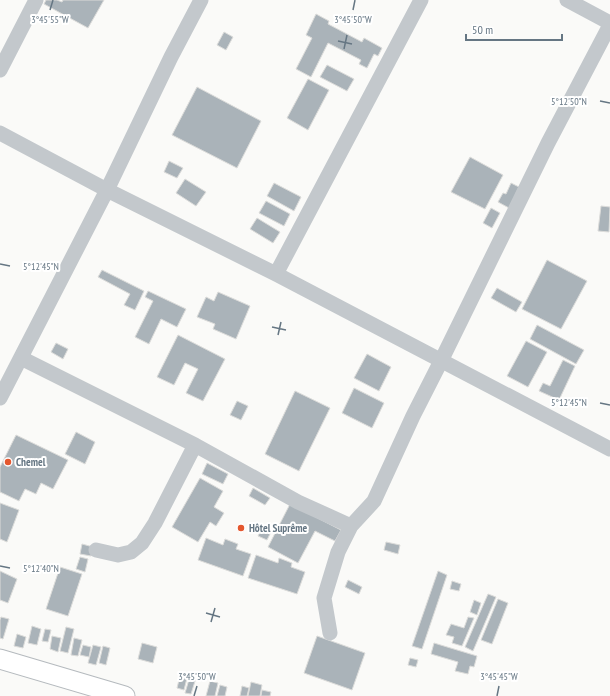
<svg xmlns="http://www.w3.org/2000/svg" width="610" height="696" viewBox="0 0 610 696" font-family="'PT Sans Narrow',sans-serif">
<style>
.building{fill:#aab3b9;stroke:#dcdcda}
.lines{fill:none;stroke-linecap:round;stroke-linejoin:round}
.major-casing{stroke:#b5babe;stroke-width:21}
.minor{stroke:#c3c8cc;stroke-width:15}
.major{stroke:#fff;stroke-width:19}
.ticks{fill:none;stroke:#657683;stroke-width:1.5}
.poi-dot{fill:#e4572e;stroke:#fff;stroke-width:1.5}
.labels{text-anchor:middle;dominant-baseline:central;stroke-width:4;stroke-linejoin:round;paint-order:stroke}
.poi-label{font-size:11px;font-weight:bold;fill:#657683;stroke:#fff;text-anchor:start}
.ticks-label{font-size:10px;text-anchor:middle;fill:#657683;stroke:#fff;stroke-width:4;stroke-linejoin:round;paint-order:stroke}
</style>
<rect width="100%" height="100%" fill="#fafaf8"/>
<path class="building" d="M46 0H57L62 2 63 0H104L88 28 44 4Z
M316 14 329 21 328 24 362 42 364 38 382 48 378 56 374 54 367 68 359 64 361 60 328 43 311 77 296 69 312 38 306 35Z
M224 32 233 37 226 50 217 45Z
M327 65 354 79 347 91 320 77Z
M308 79 329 90 308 130 287 118Z
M197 87 261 121 237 168 172 135Z
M470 157 503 175 485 209 451 192Z
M169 161 183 168 177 178 164 172Z
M185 179 206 192 196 206 176 193Z
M274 183 301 197 294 211 267 196Z
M511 183 519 187 509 208 498 202 503 193 506 194Z
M266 201 290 214 284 226 259 213Z
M601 206 610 207 609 232 598 231Z
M491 208 500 213 492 228 483 223Z
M257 218 280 232 273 243 250 229Z
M547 260 587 281 561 329 522 309Z
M102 270 144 291 135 310 124 305 130 294 98 277Z
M497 288 522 302 516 312 491 298Z
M148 291 186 309 177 327 161 319 149 344 135 337 153 301 145 297Z
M218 292 250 306 236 339 213 329 215 324 197 317 206 297 214 301Z
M537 325 584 350 576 364 530 339Z
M178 335 225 359 203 401 186 393 198 369 185 363 174 385 157 377Z
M526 341 547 352 528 387 507 376Z
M56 343 68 349 63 359 51 352Z
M367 354 391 367 379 391 354 378Z
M563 360 575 366 559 400 539 391 543 383 550 386Z
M354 388 384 403 372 428 342 413Z
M295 391 330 408 299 471 265 454Z
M237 401 248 406 241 420 230 415Z
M76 432 95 442 85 464 65 454Z
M16 435 68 460 53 489 41 483 36 494 25 489 19 501 0 492V467Z
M207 463 228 474 223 484 202 474Z
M200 478 223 491 214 507 224 513 216 526 210 522 198 542 172 527Z
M253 488 270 498 265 505 249 496Z
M0 503 19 510 7 542 0 539Z
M290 504 341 530 335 541 315 531 298 563 268 547Z
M262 528 271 532 267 540 258 536Z
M206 538 223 545 225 539 238 544 236 549 251 554 243 576 198 560Z
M386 542 400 545 398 554 384 550Z
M82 544 93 547 91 556 80 554Z
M256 555 278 563 279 558 292 563 291 567 305 572 297 594 248 578Z
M80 557 88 559 85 572 76 569Z
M60 567 82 574 68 616 46 609Z
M0 571 17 579 8 603 0 600Z
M438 571 447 575 422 649 412 646Z
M348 580 362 587 359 594 345 587Z
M452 581 461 584 459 591 450 589Z
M488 594 496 597 473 651 465 647Z
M498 599 508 603 492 644 481 640Z
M474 600 481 603 477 615 470 612Z
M1 617 9 619 3 639 0 638V620Z
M468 617 474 618 462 646 452 643 454 637 446 635 451 624 464 628Z
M32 626 41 629 37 645 28 643Z
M66 627 74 629 68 653 60 651Z
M45 629 51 630 48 642 42 641Z
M17 634 26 637 23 648 14 646Z
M52 636 61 638 58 652 50 649Z
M317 636 365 653 352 690 304 673Z
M74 638 82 640 78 656 71 655Z
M142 643 157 647 153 663 138 659Z
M434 643 477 656 474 667 470 666 468 674 455 671 458 662 431 654Z
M83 645 91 647 89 657 80 655Z
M93 645 101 647 96 665 88 663Z
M103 646 110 648 106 665 99 663Z
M410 658 418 660 416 667 408 665Z
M181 672 188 674 184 690 177 688Z
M190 676 196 678 191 694 185 693Z
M210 681 218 683 215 696H206Z
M251 682 262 685 260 696H248Z
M220 685 227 687 225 696H217Z
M242 686 249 688 247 696H240Z
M262 690 271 692 270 696H261Z"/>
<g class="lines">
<g class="major-casing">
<path id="major" d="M0 659 125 696"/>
</g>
<path class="minor" d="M567 0 610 23
M0 70 36 0
M0 133 107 190 276 274 610 449
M276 274 421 0
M21 358 195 445 298 502 351 526
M0 398 107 190 171 57 201 0
M96 550 118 555 131 552 142 543 155 523 195 445
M330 633 324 598 338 552 351 526 374 501 413 416 441 361 548 143 610 25"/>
<use href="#major" class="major"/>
</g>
<path class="ticks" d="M50 10 53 0M353 10 355 0M338 41 352 44M344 49 347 35M600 101 610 103M0 264 10 266M272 327 286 330M278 335 281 322M600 403 610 405M0 566 10 568M206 613 220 617M211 622 215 608M194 696 197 686M497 696 499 686"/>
<g class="poi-dot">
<circle cx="8" cy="462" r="4"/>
<circle cx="241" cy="528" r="4"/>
</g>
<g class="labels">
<g class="poi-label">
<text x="16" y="462">Chemel</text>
<text x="249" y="528">Hôtel Suprême</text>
</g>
</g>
<g class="ticks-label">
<text x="50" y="23">3°45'55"W</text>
<text x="353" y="23">3°45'50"W</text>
<text x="569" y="105">5°12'50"N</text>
<text x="41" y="270">5°12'45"N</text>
<text x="569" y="406">5°12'45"N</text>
<text x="41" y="572">5°12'40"N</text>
<text x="197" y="680">3°45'50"W</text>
<text x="499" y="680">3°45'45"W</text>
</g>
<path d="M466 34v6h96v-6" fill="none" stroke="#657683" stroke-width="2"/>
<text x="472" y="34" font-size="12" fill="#657683" stroke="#ffffff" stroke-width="3" paint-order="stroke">50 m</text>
</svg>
